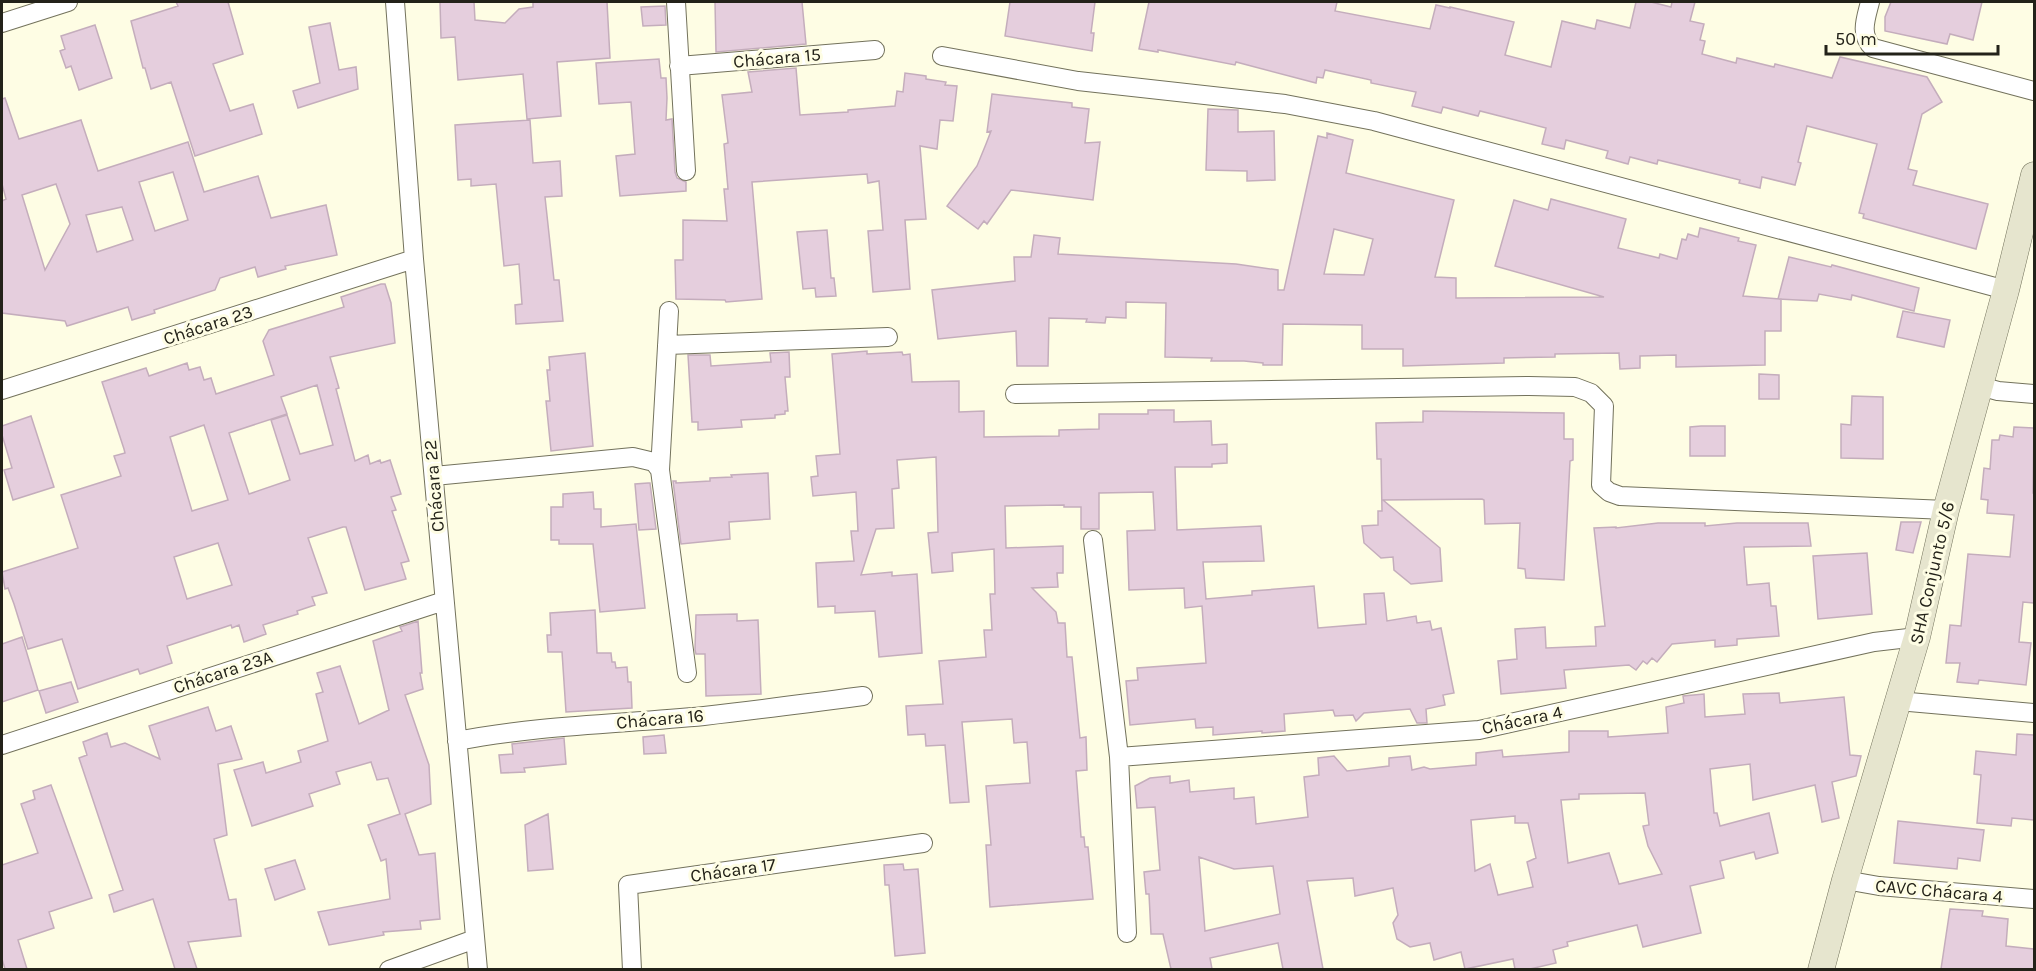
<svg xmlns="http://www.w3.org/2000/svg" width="2036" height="971" viewBox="0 0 2036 971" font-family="Karla,sans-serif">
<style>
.building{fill:#e5cedd;stroke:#c4adbc;stroke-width:1.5;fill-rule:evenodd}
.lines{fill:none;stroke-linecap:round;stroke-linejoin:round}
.street-casing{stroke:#73725c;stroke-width:20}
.secondary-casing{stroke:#73725c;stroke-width:27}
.street{stroke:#fff;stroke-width:18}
.secondary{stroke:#e6e5ce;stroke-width:26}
.labels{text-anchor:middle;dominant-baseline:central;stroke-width:6;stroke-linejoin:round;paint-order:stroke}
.street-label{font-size:18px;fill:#232219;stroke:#fefde4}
</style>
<rect width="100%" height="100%" fill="#fefde4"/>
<path class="building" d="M176 2H228L243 54 213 64 230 111 253 104 262 134 195 156 171 82 151 89 145 68H143L131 21 178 6Z
M440 2H474L475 20 505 23 519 9 533 7V2H607L610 58 557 62 561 116 527 119 523 74 458 80 455 37 441 38Z
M715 2H802L806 44 716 52Z
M1010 2H1095L1091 33H1094L1092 51 1005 36Z
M1149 2H1337L1335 11 1430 29 1436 5 1450 8V7L1514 22 1505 55 1551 67 1562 21 1595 29 1597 20 1630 28 1636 2H1651L1671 7 1672 2H1695L1690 21 1704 24 1700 40 1705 41 1702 54 1736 63 1737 58 1774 67 1775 64 1832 78 1840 57 1927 77 1942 102 1922 114 1908 169 1917 171 1913 185 1988 204 1976 249 1863 218 1864 214 1859 213 1877 144 1807 126 1798 162 1801 163 1795 185 1762 177 1760 188 1739 183 1740 180 1658 160 1657 164 1630 157 1628 164 1606 158 1608 151 1566 140 1564 149 1542 144 1546 128 1480 111 1478 116 1443 107 1441 113 1412 106 1416 92 1371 83V80L1325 70 1323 78 1317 77 1316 83 1236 62 1235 65 1158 50V52L1139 49Z
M1891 2H1982L1973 40 1950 34 1947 44 1885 31V17Z
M665 6 666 25 643 26 641 7Z
M330 23 339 70 356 67 358 89 298 108 293 91 320 83 309 27Z
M95 25 112 78 79 90 71 66 66 68 60 51 65 49 61 36Z
M659 59 661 78H666L667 98 666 120 672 119 675 172 677 178 686 182V191L620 196 616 156 635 154 631 102 599 104 596 63Z
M796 68 800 115 848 112V110L895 106 897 91 903 92 905 73 926 76V79L946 82 945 85 957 86 953 121 940 120 937 149 920 146 926 219 905 220 910 289 873 292 868 231 883 230 879 181 868 183 867 174 752 182 762 299 726 302 725 300 676 299 675 260H683V220L727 221 724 189H728L724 144 728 143 722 95 752 92 748 72Z
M992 94 1072 103V107L1089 109 1085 143 1100 142 1093 200 1011 190 987 224 984 221 978 229 947 206 977 166 986 144 991 131 987 132Z
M5 98 19 139 81 120 98 171 188 142 204 192 258 176 271 218 326 205 337 255 285 266 286 269 258 277 255 267 220 278 215 290 154 310 155 313 132 320 128 307 67 326 65 321 2 313V201L6 199 2 184V99ZM173 172 188 220 155 231 139 182ZM56 184 70 224 45 270 22 195ZM122 207 133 240 97 252 86 215Z
M1208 109 1238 110V132L1274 131 1275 180 1247 181V171L1206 170Z
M530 120 533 163 560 161 562 196 545 197 554 280H559L563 321 516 324 515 305 522 304 519 264 504 266 496 184 471 186V179L458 180 455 125Z
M1327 133 1353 140 1346 173 1454 200 1435 277 1456 278V298L1604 297 1495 266 1514 200 1548 210 1551 199 1626 219 1618 248 1659 258 1660 254 1677 259 1682 239 1686 240 1688 234 1698 237 1700 228 1739 238 1738 241 1756 245 1743 296 1781 299V331H1765V365L1676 367V355L1640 356V368L1620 369 1619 353 1555 354V357L1504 358V363L1403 366V349H1362V325L1283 324 1282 365H1263V363L1244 361H1211L1212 358 1165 357 1166 303 1126 302V318L1106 317 1105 323 1086 322 1087 319 1049 318 1048 366H1017L1016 331 938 339 932 290 1015 281 1014 257H1031L1034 235 1060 238 1058 254 1236 264 1278 270V290H1284L1318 136 1327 138ZM1334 229 1373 239 1364 275 1324 274Z
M827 230 831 278H834L836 296 816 297 815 288 803 289 797 232Z
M1789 257 1831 267 1832 265 1919 288 1914 311 1852 295 1851 300 1819 294 1817 301 1778 299Z
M381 284H385L391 303 395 343 330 357 339 388 336 389 355 461 368 455 370 464 380 460 381 463 390 460 401 494 391 497 396 510 392 511 409 561 401 563 406 579 365 590 346 527H343L308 538 327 593 312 597 315 605 297 611 298 614 263 625 266 634 244 642 239 625 232 628 231 625 167 646 172 663 140 674 138 669 78 689 62 639 28 649 14 604 8 588 5 589 2 572 78 548 61 495 121 476 114 456 125 453 124 449 102 382 146 368 149 376 187 363 189 370 200 367 204 380 211 378 216 394 274 375 263 341 269 330 344 307 341 297ZM317 385 333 445 300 454 287 415 271 420 290 480 249 494 229 433 287 414 281 397ZM204 425 228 500 192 511 170 437ZM218 543 232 585 187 599 174 557Z
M1903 311 1950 320 1944 347 1897 337Z
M867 351V354L902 352 903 355 910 354 912 382 959 381V412L984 411V437L1059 436V430L1099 429V414H1148V410H1174V422L1211 421 1212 445 1227 444V463L1212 464V467H1175L1177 530 1261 526 1264 561 1203 562 1206 599 1252 595V591L1314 586 1318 628 1366 624 1364 594 1384 593 1387 621 1416 616 1417 623 1430 621 1432 630 1441 628 1454 693 1443 695 1445 705 1426 709 1427 723H1417L1410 709 1364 713 1356 721 1353 715 1335 716 1333 710 1284 714 1285 731 1262 733V731L1213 735V727L1196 728 1195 719 1130 725 1126 681 1138 680 1137 668 1206 663 1202 606 1185 608 1184 588 1129 590 1127 531 1155 530 1153 492 1099 493V529H1081V507H1064V505L1005 506 1006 548 1063 546V573H1057L1058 587 1032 588 1056 612 1058 623H1065L1067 657H1072L1080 738 1086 737 1087 770 1076 771 1081 837H1084L1085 847H1088L1093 899 990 907 986 845H991L986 786 1030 783 1027 742 1014 743 1012 719 962 722 969 802 950 803 945 745 926 746 925 734 908 735 906 706 943 704 939 661 986 657 984 630H992L990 594H995L994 549 952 553 953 571 932 573 928 533 938 532 936 457 897 460 899 488 892 489 894 528 876 529 861 575 892 572V576L917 574 922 653 879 657 875 611 835 613V606L818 607 816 563 854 561 851 531H858L856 492 813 496 811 477 818 476 816 456 840 454 832 354Z
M789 352 790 377H785L788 411H785V414L775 415V418L741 420 742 427 698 430V422H692L688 355H710L711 366 771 362 770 353Z
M585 353 593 446 551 451 546 401H550L547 370H550L549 357Z
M1759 374 1779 375V399H1759Z
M1852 396 1883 397V459L1841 458V424L1851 425Z
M1423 411 1564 413V439H1573V460L1570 461 1564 580 1526 578 1525 569 1518 568 1520 523 1485 524 1484 500 1482 499 1383 500 1440 548 1442 581 1411 584 1394 570 1393 557 1381 558 1364 543 1362 526 1378 525V511H1382L1381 459H1377L1376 423 1423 422Z
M31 416 54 487 13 500 4 470 12 468 2 435V426Z
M1701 426H1725V456H1690V427Z
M2014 427 2034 428 2033 493H2034V603L2023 602 2019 642 2031 643 2026 685 1979 680 1978 684 1957 682 1960 663H1946L1950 625 1961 626 1968 554 2010 557 2014 515 1987 513 1988 500 1981 499 1984 468 1990 469 1992 440H1999L2000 435 2013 437Z
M768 473 770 519 729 522 730 539 681 544 673 481H676V483L710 481V478L732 477 731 475Z
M648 483H650L656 529 639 530 635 484Z
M593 492 594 509H601V527L636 524 645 608 600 612 593 544H559V540H551V507H563V494Z
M1901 522H1921L1913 553 1896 550Z
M1658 523H1705V526L1737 523H1808L1811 546 1744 547 1747 585 1769 583 1771 606H1776L1779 636 1737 639V645L1715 647V640L1672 644 1657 662 1652 658 1647 664 1643 661 1636 670 1629 665 1564 670 1566 688 1501 694 1498 661 1517 659 1515 629 1545 627 1546 648 1596 646 1595 627 1605 626 1594 528 1616 527V528Z
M1867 553 1872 614 1818 619 1813 556Z
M595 610 597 653H611L612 662H615L616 668 627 667 628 682H631L632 708 566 712 562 652H548L547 635H551L550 613Z
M737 614V621L758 620 761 694 706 696 705 654H696L695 650 696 615Z
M418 621 422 673H420L423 689 405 695 429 765 431 804 405 814 419 855 435 853 440 919 420 921 421 929 383 932 384 935 329 945 318 912 390 899 386 859 381 861 368 825 400 814 388 778 377 780 371 762 336 772 340 784 309 794 313 806 252 826 234 770 263 762 266 773 301 762 298 751 328 741 316 694 323 692 317 673 340 666 359 724 389 710 373 641 402 631 400 627Z
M22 637 38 690 2 702V644Z
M71 682 78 702 46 713 39 691Z
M1779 693 1780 703 1844 697 1850 755 1861 756 1856 776 1832 782 1839 818 1822 822 1815 785 1753 800 1750 764 1710 769 1714 813H1717L1720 826 1769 813 1778 853 1756 859 1754 852 1720 861 1724 878 1690 886 1701 933 1643 947 1637 925 1567 942 1568 946 1553 950 1556 963 1530 969H1515L1513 959 1465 969 1461 952 1434 960 1430 943 1410 947 1397 939 1393 923 1398 915 1393 888 1355 896 1353 878 1307 881 1323 969H1283L1278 943 1210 958 1212 969H1171L1163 934H1151L1149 894H1146L1144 872 1160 870 1155 807 1137 808 1135 786 1150 778 1170 776V783L1189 780 1190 792 1234 788V799L1254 797 1256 824 1308 817 1304 777 1319 775 1318 758 1334 756 1347 771 1389 766V758L1410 756 1412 770 1424 767 1430 769 1476 765V753L1502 750 1503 757 1569 752V731H1608V737L1668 733 1666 707 1684 703 1683 696 1704 694 1705 717 1745 714 1743 694ZM1645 793 1649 825 1643 826 1648 846 1662 874 1619 884 1609 853 1568 863 1561 800 1579 799V794ZM1515 816V823H1528L1536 858 1527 862 1533 887 1498 895 1490 864 1475 871 1471 820ZM1199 857 1234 869 1273 866 1280 914 1205 931Z
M208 707 216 731 231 726 242 759 218 764 227 835 214 839 229 900 236 899 241 936 188 942 197 969H175L153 899 114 912 109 895 123 890 79 758 87 755 83 742 107 733 111 747 125 743 160 759 149 726Z
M2017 734 2034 735V820L2012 818 2011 826 1977 823 1981 775 1974 774 1976 751 2016 755Z
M664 735 666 753 644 754 643 737Z
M564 738 566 764 524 768 525 772 501 773 499 755 513 754 512 744Z
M51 785 92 898 49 912 54 928 18 940 27 969H5L2 959V865L38 853 21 804 35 799 33 791Z
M548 814 553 869 528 871 525 825Z
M1898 821 1984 830 1980 861 1958 858 1957 869 1894 863Z
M295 860 305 889 275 900 265 869Z
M903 864 904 870 918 869 925 953 895 956 889 885H885L884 865Z
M1950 909 1983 911 1982 916 2008 919 2006 946 2034 949V969H1941Z"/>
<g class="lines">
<g class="street-casing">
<path id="street" d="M395 2 414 259 478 970
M676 2 686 171
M1870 2C1866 18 1859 35 1873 48L2034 91
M2 23 68 2
M942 56 1078 81 1285 104 1374 121 2006 290
M679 66 875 50
M667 345 888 337
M1980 386 1998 391 2034 394
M2 390 414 259
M1015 394 1529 386 1575 387 1591 393 1604 406 1601 485 1609 492 1620 496 1946 510
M660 470 669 311
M434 476 633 457 654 462 660 470 687 673
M1093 540 1119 757
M1898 701 2034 713
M457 741C539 725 622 724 704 716 757 710 810 703 863 696
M2 745 444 601
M1845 880 1879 886 2034 899
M1127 933 1119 757 1479 730 1874 642 1917 637
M389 970 475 939
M632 970 628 885 923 843"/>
</g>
<g class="secondary-casing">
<path id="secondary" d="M1821 970 1845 880 1917 637 1946 510 2006 290 2034 175"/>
</g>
<use href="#street" class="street"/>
<use href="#secondary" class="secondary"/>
</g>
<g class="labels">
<g class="street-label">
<text transform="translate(777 58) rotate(-5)">Chácara 15</text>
<text transform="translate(208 325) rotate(-18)">Chácara 23</text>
<text transform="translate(434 486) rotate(-95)">Chácara 22</text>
<text transform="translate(1932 573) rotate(-77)">SHA Conjunto 5/6</text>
<text transform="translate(223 672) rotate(-18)">Chácara 23A</text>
<text transform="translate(660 719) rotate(-5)">Chácara 16</text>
<text transform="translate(1522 720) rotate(-12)">Chácara 4</text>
<text transform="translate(733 870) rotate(-8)">Chácara 17</text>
<text transform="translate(1939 891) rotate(5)">CAVC Chácara 4</text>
</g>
</g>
<rect width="2036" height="971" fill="none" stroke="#232219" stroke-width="6"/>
<path d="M1826 45v9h172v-9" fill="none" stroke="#232219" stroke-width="3"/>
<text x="1835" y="45" font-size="18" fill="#232219" stroke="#fefde4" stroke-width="4.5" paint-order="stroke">50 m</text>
</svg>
